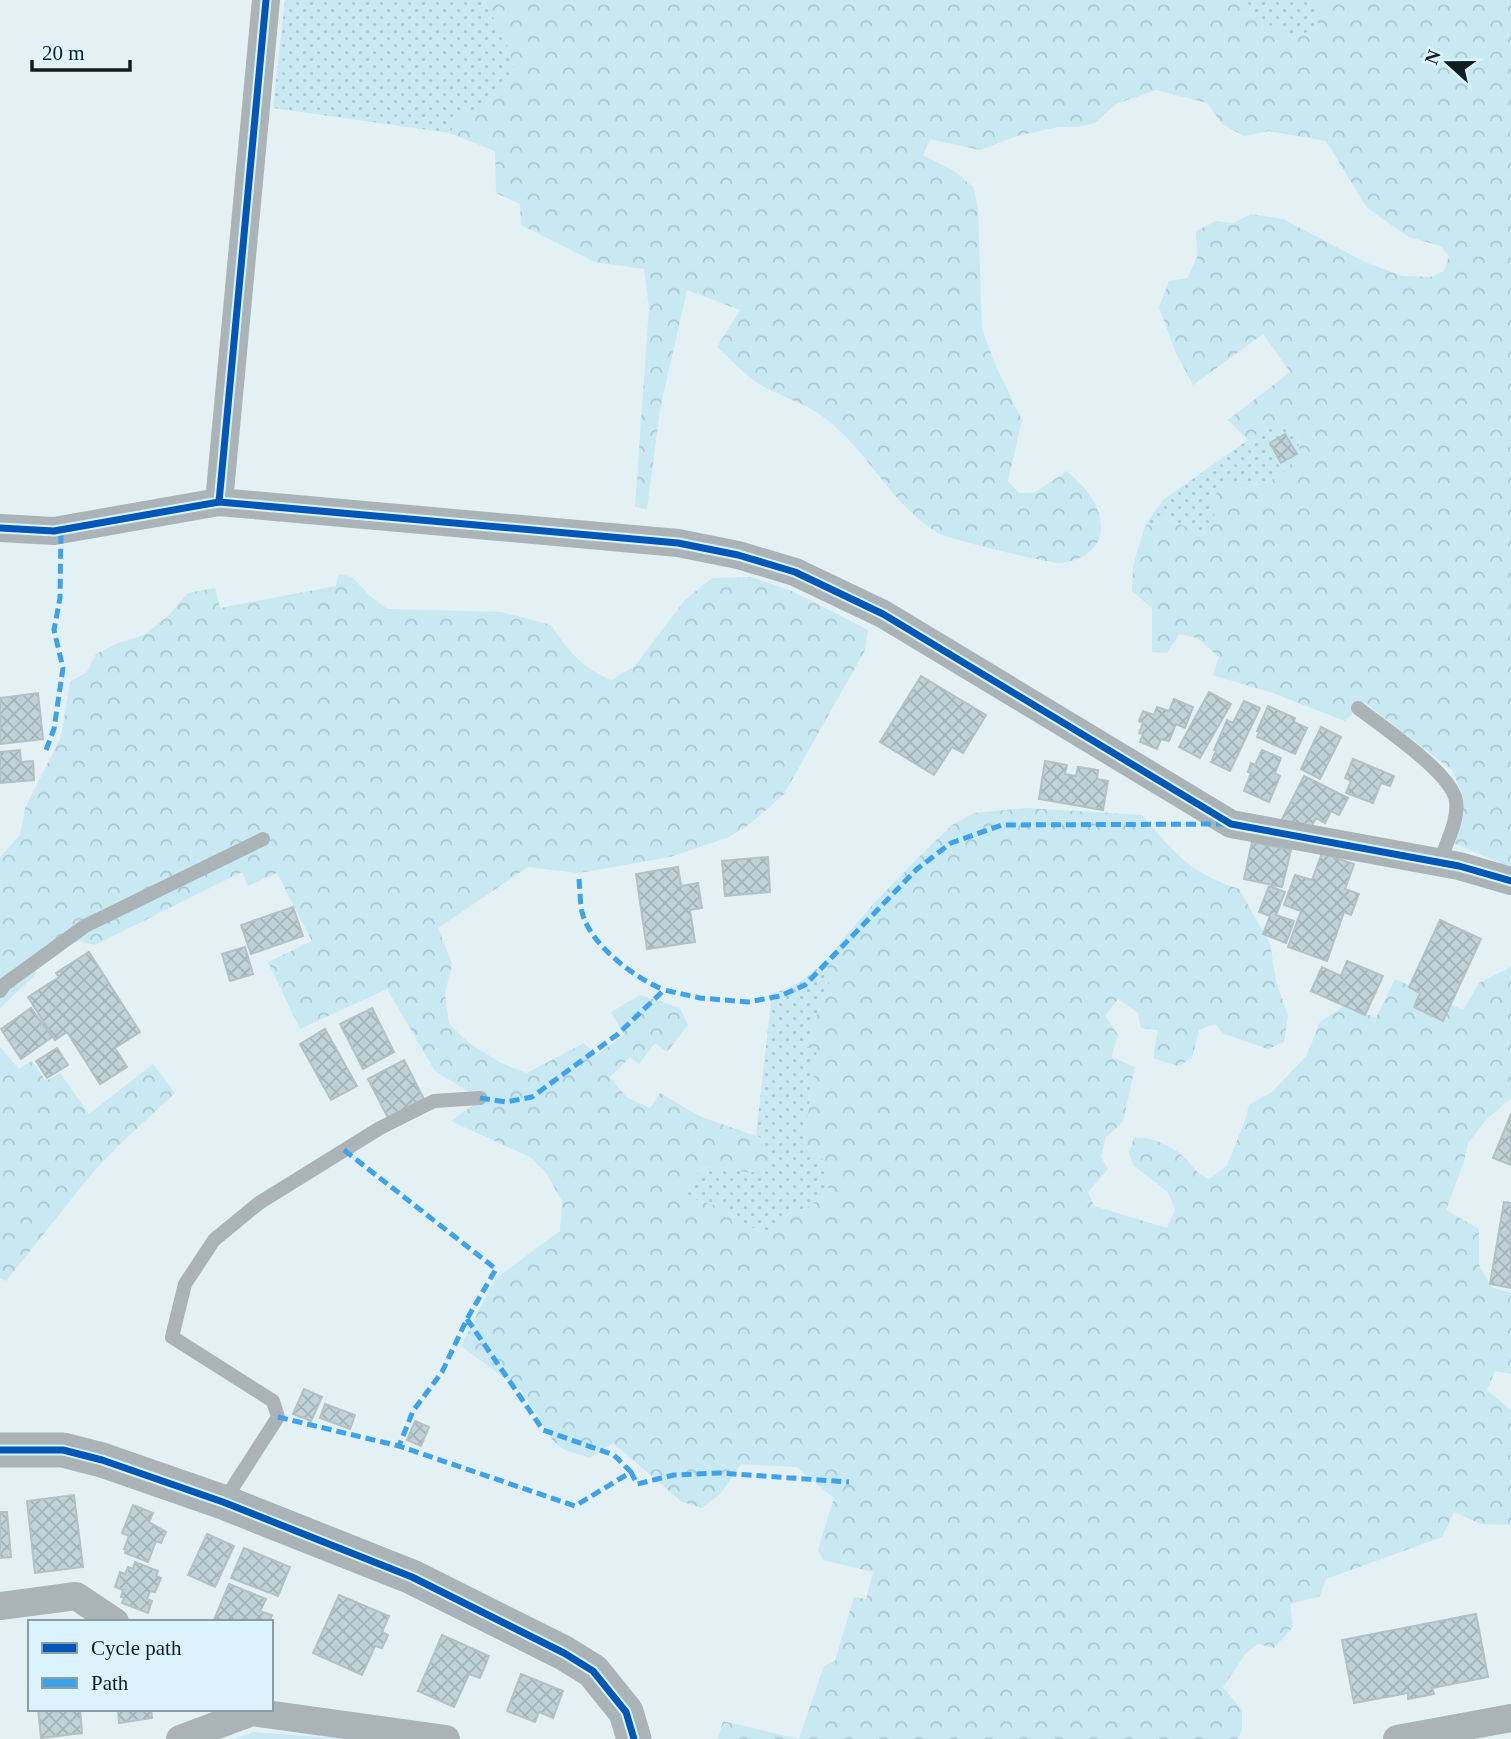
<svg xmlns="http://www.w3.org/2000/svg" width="1511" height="1739" viewBox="0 0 1511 1739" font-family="'Times New Roman',serif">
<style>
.grass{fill:url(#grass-dots)}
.forest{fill:url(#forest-crowns)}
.park{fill:#c8e8f2}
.building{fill:url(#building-cross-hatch);stroke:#b3c1c5;stroke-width:2}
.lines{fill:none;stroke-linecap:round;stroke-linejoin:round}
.service{stroke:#aab3b5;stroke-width:14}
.minor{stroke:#aab3b5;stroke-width:28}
.tertiary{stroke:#aab3b5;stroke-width:35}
.quiet{stroke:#3da2ea;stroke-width:5;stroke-dasharray:10 5;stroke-linecap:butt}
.cycleway-casing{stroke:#dbf3fc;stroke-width:11}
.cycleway{stroke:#0057b8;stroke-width:7}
</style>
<defs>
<pattern id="grass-dots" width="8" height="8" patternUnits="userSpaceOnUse" patternTransform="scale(1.75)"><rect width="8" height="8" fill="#c8e8f2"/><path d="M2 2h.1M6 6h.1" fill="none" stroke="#abc7cf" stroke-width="1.8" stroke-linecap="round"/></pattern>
<pattern id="forest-crowns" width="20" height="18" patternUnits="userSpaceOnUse" patternTransform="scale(1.75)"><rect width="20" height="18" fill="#c8e8f2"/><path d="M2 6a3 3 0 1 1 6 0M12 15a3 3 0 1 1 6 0" fill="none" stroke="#abc7cf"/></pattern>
<pattern id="building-cross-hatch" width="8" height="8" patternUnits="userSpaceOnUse" patternTransform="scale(1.75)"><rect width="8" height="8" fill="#bfd2d8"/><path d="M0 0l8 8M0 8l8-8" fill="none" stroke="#a3b4b9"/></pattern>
</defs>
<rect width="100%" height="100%" fill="#e3f0f4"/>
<path class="grass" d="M285 0H483L505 37 514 68 498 97 461 116 450 133 273 108Z
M1237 0H1318V28L1294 37 1246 14Z
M1283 424 1297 431 1300 454C1284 475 1277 482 1251 485L1206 533 1165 519 1145 526 1163 500 1248 440 1269 426Z
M826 960 830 981 805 1046 817 1050 804 1142 823 1160 829 1192 808 1207 788 1214 765 1234 746 1225 718 1206 686 1197 684 1188 702 1168 719 1167 749 1173 764 1139 756 1136 772 993C796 988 809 976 826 960Z"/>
<path class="forest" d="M483 0H1237L1246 14 1294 37 1318 28V0H1511V892L1498 862 1451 842 1461 814 1462 793 1452 770 1364 702 1345 721 1273 693 1213 675 1219 657 1197 638 1179 634 1167 653 1152 652V608L1132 591 1133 566 1145 526 1164 519 1206 533 1216 521 1210 504 1221 485C1263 485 1272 489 1300 454L1297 431C1274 420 1268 427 1248 440L1228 420 1290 372 1263 334 1193 385 1176 353 1159 307 1169 281 1188 278 1197 257 1196 231 1216 221 1233 223 1251 214 1283 219 1365 262 1402 276 1431 277 1444 271 1449 256 1441 246 1409 237 1367 208 1326 141 1269 131 1244 136 1222 124 1207 103 1156 90 1116 104 1095 123 1077 127H1058L1017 136 980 150 930 139 923 155 954 171 973 187 978 207 982 329 996 366 1022 420 1008 481 1019 493H1034L1067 471C1073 477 1080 483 1086 490 1111 522 1106 557 1061 563 1051 564 948 539 938 533 894 507 870 455 831 423 812 406 788 399 766 388 748 379 732 360 717 347L740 310 687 290 660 409 647 509 635 507 649 308 644 269 595 262 521 225 520 204 496 193 495 151 450 133 461 116 498 97 514 68 505 37Z
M339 574 352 577 370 596 387 609 501 612 551 625C569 652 581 667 611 680L635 666 685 600 712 578 751 577 792 591 868 630 865 650 784 794 750 824 729 837 670 857 579 873 528 867 438 928 452 964 445 994 449 1024 469 1043 501 1063 527 1073 584 1043 596 1056 624 1035 611 1012 640 995 680 1008 688 1025 667 1052 655 1043 639 1064 630 1057 610 1077 626 1097 650 1108 660 1093 699 1116 764 1139 769 1166 750 1173 719 1167 702 1168 684 1188 686 1197 718 1206 746 1225 765 1234 788 1214 808 1207 829 1192 823 1160 804 1142 817 1051 805 1046 830 981 826 960 875 902 923 853 952 825 974 813 1026 808 1142 815C1176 854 1188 872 1239 889L1270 944 1276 981 1288 1016 1284 1042 1268 1049 1224 1034 1215 1024 1199 1030 1192 1058 1178 1066 1153 1058 1158 1030 1141 1028 1138 1013 1118 999 1105 1016 1118 1035 1111 1057 1135 1067 1123 1122 1106 1137 1101 1157 1108 1169 1088 1192 1094 1206 1167 1228 1175 1210 1168 1192 1134 1166 1129 1153 1134 1138C1149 1136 1166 1144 1178 1152 1190 1161 1193 1172 1209 1179L1227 1166 1246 1118 1249 1105 1272 1092 1307 1055 1320 1022 1345 1005 1376 1018 1395 979 1463 1010 1479 983 1511 967V1098L1486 1120 1468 1143 1464 1162 1446 1210 1479 1229V1265L1491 1287 1511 1293V1374L1495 1371 1487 1390 1511 1410V1525L1481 1524 1454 1512 1442 1537 1326 1579 1320 1596 1290 1604 1293 1627 1274 1648 1258 1644 1246 1653 1223 1687 1242 1710V1730L1238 1739H718L723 1721 799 1739 824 1666 835 1661 854 1597 866 1599 873 1572 823 1560 818 1549 834 1498 797 1467 741 1464 721 1493 702 1508 682 1502 613 1443 590 1458 565 1450 553 1441 521 1390 461 1346 495 1279 560 1231 562 1201 546 1173 530 1157 451 1121 475 1104 468 1091 435 1071 387 989 300 1029 268 962 312 941 277 873 248 886 242 872 95 945 60 937 36 956 35 975 0 1008V857L20 835 25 808 61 737 70 682 87 672 96 654 116 644 144 635 168 616 188 593 215 588 220 608 336 586Z
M0 1047 19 1069 32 1061 46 1081 60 1073 89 1114 153 1064 175 1093 120 1144 93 1172 6 1281 0 1278Z"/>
<path class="park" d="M254 1732 343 1739H235Z"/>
<path class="building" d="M1285 434 1297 454 1281 463 1270 443Z
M921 676 986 715 963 753 952 747 934 775 880 742Z
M1209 692 1231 704 1200 758 1179 747Z
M38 693 43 739 0 744V698Z
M1174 699 1193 707 1185 728 1176 724 1169 741 1161 739 1157 749 1140 742 1143 734 1139 733 1143 723 1139 721 1143 711 1154 715 1157 707 1169 711Z
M1244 701 1260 708 1230 771 1211 762 1216 751 1214 750 1227 720 1233 723Z
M1268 706 1295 718 1294 722 1307 728 1295 754 1257 737 1259 732 1257 731Z
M1321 727 1341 737 1320 779 1301 769Z
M20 750 21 762 33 761 34 780 0 783V752Z
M1262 750 1281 758 1275 773 1280 776 1269 802 1244 791 1251 773 1248 772 1251 763 1255 765Z
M1353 759 1394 776 1390 786 1381 783 1373 803 1346 793 1351 781 1345 778Z
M1045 761 1067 765 1065 774 1076 776 1078 767 1098 770 1097 779 1108 781 1103 810 1039 799Z
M1304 776 1348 798 1339 815 1331 811 1325 823 1316 818 1310 829 1281 821Z
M1252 842 1291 850 1282 887 1244 879Z
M1322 853 1354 864 1345 889 1359 894 1351 915 1344 912 1327 961 1288 947 1301 911 1284 905 1295 875 1312 880Z
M768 857 770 892 725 896 722 861Z
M678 867 681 886 698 883 702 908 690 910 695 942 647 949 636 874Z
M1269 886 1285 892 1276 915 1294 921 1286 943 1263 934 1270 916 1259 912Z
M293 907 303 936 251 954 241 925Z
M1440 920 1481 939 1443 1021 1414 1007 1420 993 1409 987Z
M245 947 253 974 230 981 222 954Z
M89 952 140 1032 115 1048 127 1067 100 1084 67 1032 55 1040 28 997 59 977 56 973Z
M1347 961 1383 976 1365 1015 1311 991 1322 967 1341 976Z
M31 1008 52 1037 21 1059 1 1029Z
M372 1008 394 1052 363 1069 340 1024Z
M325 1029 357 1086 331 1100 300 1044Z
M57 1048 68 1065 47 1078 36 1061Z
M404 1060 424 1099 388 1118 368 1079Z
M1511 1114V1165L1493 1158Z
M1504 1202 1511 1203V1288L1490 1284Z
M304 1389 322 1397 311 1421 293 1414Z
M325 1404 355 1415 350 1429 320 1418Z
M415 1421 429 1427 421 1446 407 1440Z
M74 1495 83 1567 35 1573 27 1501Z
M133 1505 153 1513 149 1522 166 1532 161 1543 156 1541 148 1562 125 1553 126 1550 124 1549 129 1536 122 1533Z
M0 1512H7L11 1557 0 1558Z
M207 1534 234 1546 215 1587 188 1575Z
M244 1548 290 1567 278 1596 231 1578Z
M135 1562 158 1571 156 1576 161 1578 155 1592 150 1591 147 1599 152 1601 148 1613 122 1603 124 1598 121 1597 123 1590 115 1587 120 1572 125 1574 128 1567 133 1569Z
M229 1584 266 1599 260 1611 272 1615 269 1622H213Z
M339 1595 389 1616 382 1632 388 1635 382 1648 375 1646 362 1675 313 1653Z
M1476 1614 1488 1677 1432 1688 1434 1694 1408 1699V1693L1354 1703 1342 1640Z
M442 1635 489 1656 480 1678 469 1674 454 1707 418 1691Z
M521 1674 563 1691 553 1718 539 1712 535 1722 507 1711Z
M38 1709H80L82 1733 41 1738Z
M118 1709H151L152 1718 119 1723Z"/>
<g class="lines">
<path class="service" d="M1358 708C1381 726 1452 773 1456 801 1459 821 1445 845 1439 864
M0 991 5 984 85 926 263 839
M224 1501 278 1417 273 1401 172 1337 185 1284 214 1240 259 1203 380 1128 434 1101 480 1098"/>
<path class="minor" d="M219 502 266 0
M0 528 54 531 219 502 678 543 738 555 795 572 883 614 1231 824 1459 866 1511 881
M0 1606 76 1596 115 1622
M180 1739 252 1712 446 1739
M1397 1739 1511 1718"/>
<path class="tertiary" d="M0 1450H63L102 1460 223 1502 412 1577 564 1653 593 1671 626 1712 634 1739"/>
<path class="quiet" d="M46 750 54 729 63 668 54 630 60 598 61 529
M579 879C580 890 580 902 582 912 590 945 635 978 664 990
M480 1098 506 1102 532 1097 618 1034 664 990 700 998 748 1002 780 996 805 985 917 869 951 843 1002 825 1227 824
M344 1150 496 1269 467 1319 442 1372 413 1411 399 1446
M467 1319 543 1430 614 1455 631 1472
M278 1417 399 1446 575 1506 631 1472 637 1484 674 1475 720 1473 849 1482"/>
<g class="cycleway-casing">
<path id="cycleway" d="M219 502 266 0
M0 528 54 531 219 502 678 543 738 555 795 572 883 614 1231 824 1459 866 1511 881
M0 1450H63L102 1460 223 1502 412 1577 564 1653 593 1671 626 1712 634 1739"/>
</g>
<use href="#cycleway" class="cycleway"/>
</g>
<rect x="28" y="1620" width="245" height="91" fill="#dbf3fc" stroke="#899ea5" stroke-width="2"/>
<rect x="42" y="1643" width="35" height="10" fill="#0057b8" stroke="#899ea5" stroke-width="2"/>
<text x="91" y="1655" font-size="21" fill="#0e1e23">Cycle path</text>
<rect x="42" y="1678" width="35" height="10" fill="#3da2ea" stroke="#899ea5" stroke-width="2"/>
<text x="91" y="1690" font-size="21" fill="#0e1e23">Path</text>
<g transform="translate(1448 63) rotate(291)" stroke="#dbf3fc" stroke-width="5" paint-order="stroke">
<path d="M0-5L12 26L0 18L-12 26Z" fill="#0e1e23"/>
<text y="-10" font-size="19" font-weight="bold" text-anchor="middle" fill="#0e1e23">N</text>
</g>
<path d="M32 60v10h98v-10" fill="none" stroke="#0e1e23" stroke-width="3.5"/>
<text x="42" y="60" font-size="21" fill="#0e1e23" stroke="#dbf3fc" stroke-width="5" paint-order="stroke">20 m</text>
</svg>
